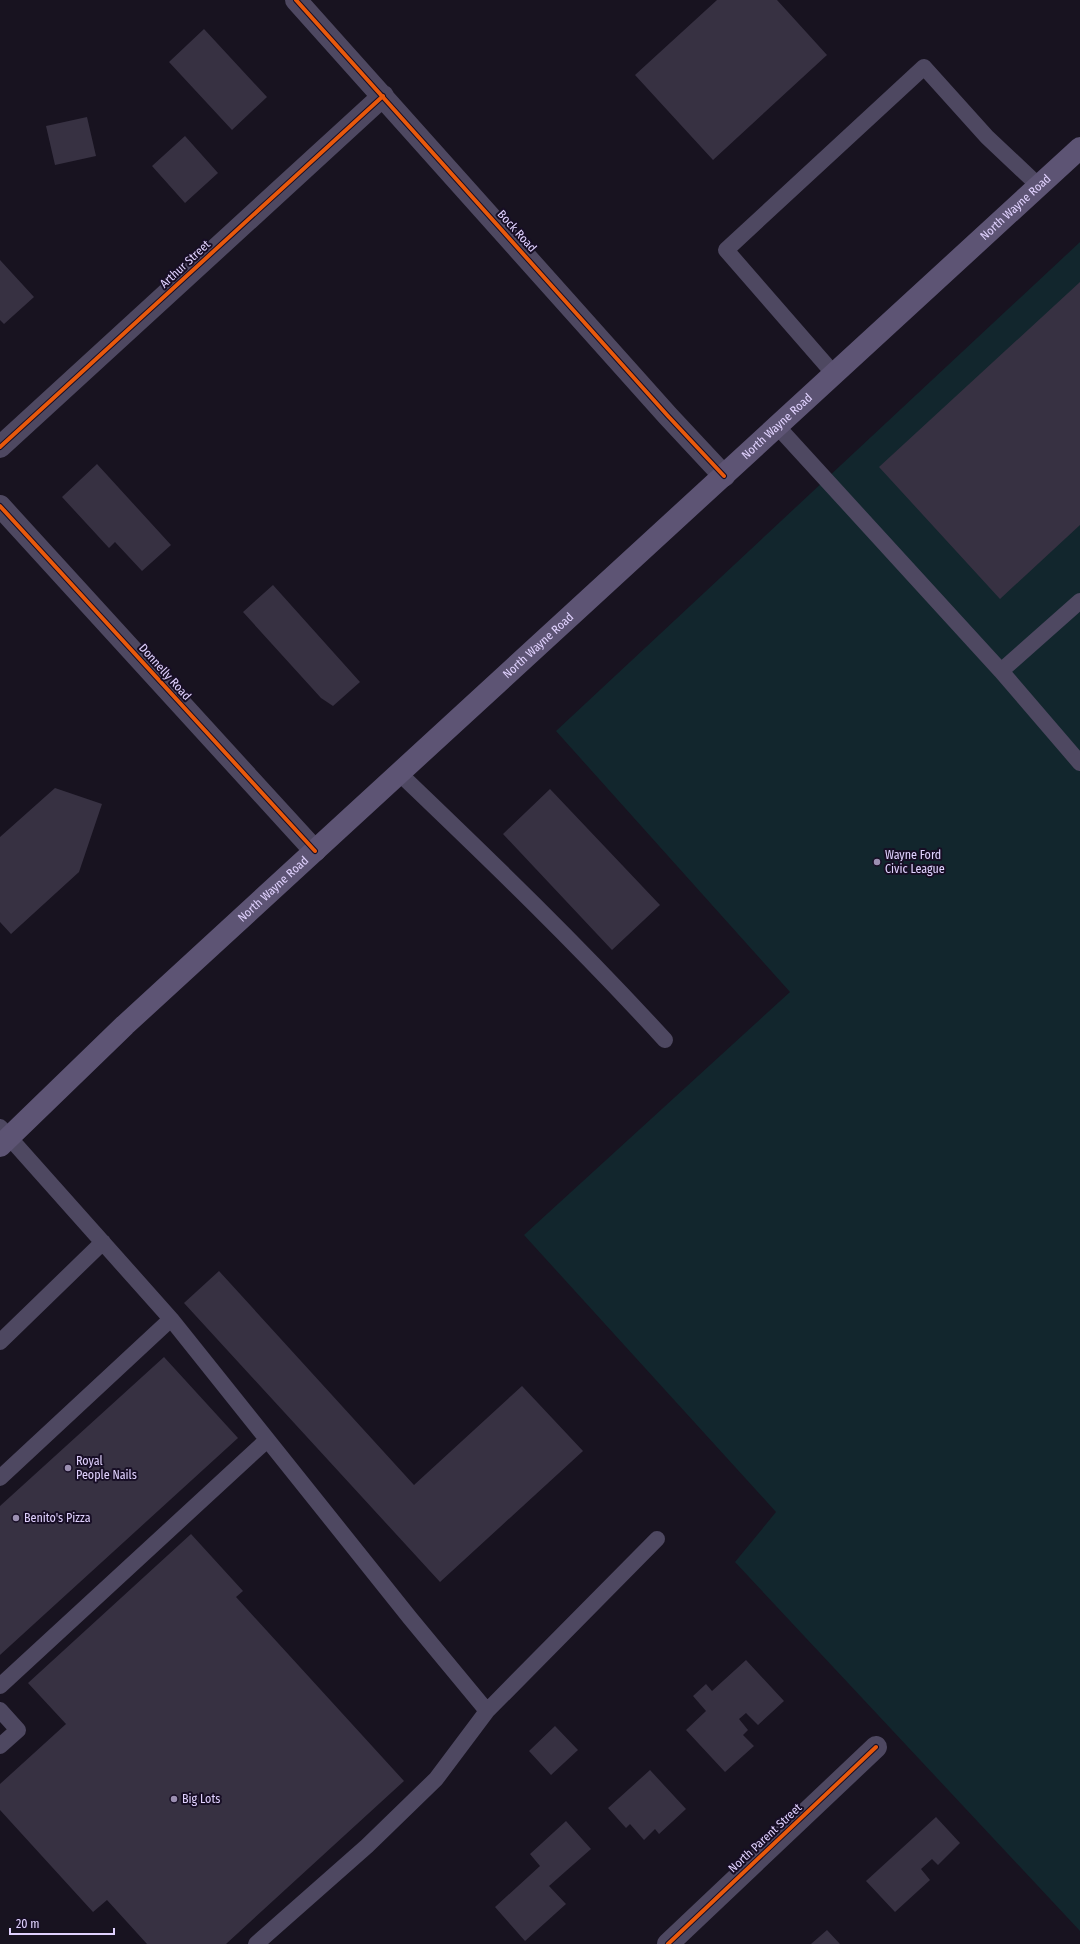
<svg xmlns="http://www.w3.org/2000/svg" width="1080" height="1944" viewBox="0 0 1080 1944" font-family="'Fira Sans Condensed',sans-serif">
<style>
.green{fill:#12262d}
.building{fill:#373142}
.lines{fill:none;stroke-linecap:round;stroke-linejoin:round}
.service{stroke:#4e4861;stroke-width:16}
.minor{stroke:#4e4861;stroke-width:22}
.secondary{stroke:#5d5474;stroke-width:22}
.cycleway-casing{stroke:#170e25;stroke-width:6}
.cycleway{stroke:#e8590c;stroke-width:4}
.poi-dot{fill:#9b8fb1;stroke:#170e25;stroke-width:1.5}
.labels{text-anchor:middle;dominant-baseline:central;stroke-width:4;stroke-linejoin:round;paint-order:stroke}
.street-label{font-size:12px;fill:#e1d2ff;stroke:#170e25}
.poi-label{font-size:12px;fill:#e1d2ff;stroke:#170e25;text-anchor:start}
</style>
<rect width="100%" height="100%" fill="#181320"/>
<path class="green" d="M1080 242V1931L735 1562 776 1512 524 1235 790 992 556 731Z"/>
<path class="building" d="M717 0H777L827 55 713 160 635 75Z
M204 29 267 97 232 130 169 62Z
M87 117 96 156 55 165 46 126Z
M185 136 218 173 185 203 152 166Z
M0 260 34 297 4 324 0 320Z
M1080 282V525L1000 599 879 467Z
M97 464 171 545 142 571 115 542 109 548 62 497Z
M273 585 360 682 333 706 321 698 243 612Z
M55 788 102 804 79 872 11 934 0 922V837Z
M550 789 660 905 612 950 503 834Z
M219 1271 414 1485 522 1386 583 1451 440 1582 184 1303Z
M164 1357 238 1438 0 1655V1506Z
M191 1534 243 1591 236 1597 404 1781 226 1944H147L107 1900 93 1912 0 1810V1784L66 1724 28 1683Z
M746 1660 784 1701 758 1725 746 1713 739 1719 748 1730 743 1735 754 1746 725 1772 686 1730 706 1711 693 1696 706 1684 712 1691Z
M555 1726 578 1750 551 1775 529 1751Z
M650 1770 686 1809 659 1834 655 1829 644 1840 630 1824 626 1828 608 1808Z
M936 1817 960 1843 938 1865 932 1859 921 1869 930 1880 895 1912 866 1881Z
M566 1821 591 1849 549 1886 566 1904 525 1941 495 1907 540 1866 530 1854Z
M827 1930 840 1944H811Z"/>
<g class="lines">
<path class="service" d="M834 374 726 250 924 67 987 137 1039 186
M777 426 1001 671 1080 601
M1001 671 1080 763
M400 774C490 860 580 947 665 1040
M0 1127 171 1319 0 1478
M171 1319 410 1618 487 1711 436 1779 367 1846 256 1944
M0 1342 103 1242
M0 1686 267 1440
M0 1710 18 1730 0 1746
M487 1711 657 1539"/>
<path class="minor" d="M296 0 668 416 724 476
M0 447 383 96
M0 506 315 851
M668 1944 876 1747"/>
<path class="secondary" id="s1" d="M0 1146 125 1025 1080 148"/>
<g class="cycleway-casing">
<path id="cycleway" d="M296 0 668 416 724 476
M0 447 383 96
M0 506 315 851
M668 1944 876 1747"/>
</g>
<use href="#cycleway" class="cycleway"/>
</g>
<g class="poi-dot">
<circle cx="877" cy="862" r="4"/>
<circle cx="68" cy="1468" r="4"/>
<circle cx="16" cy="1518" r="4"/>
<circle cx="174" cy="1799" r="4"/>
</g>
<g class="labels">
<g class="street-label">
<text stroke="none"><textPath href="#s1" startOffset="1383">North Wayne Road</textPath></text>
<text transform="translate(517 231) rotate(48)">Bock Road</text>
<text transform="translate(185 264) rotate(-43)">Arthur Street</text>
<text stroke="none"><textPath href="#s1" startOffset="1059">North Wayne Road</textPath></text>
<text stroke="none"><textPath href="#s1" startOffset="735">North Wayne Road</textPath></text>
<text transform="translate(165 672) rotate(48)">Donnelly Road</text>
<text stroke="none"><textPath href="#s1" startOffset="375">North Wayne Road</textPath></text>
<text transform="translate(765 1838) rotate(-43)">North Parent Street</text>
</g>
<g class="poi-label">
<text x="885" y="855">Wayne Ford<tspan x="885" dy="14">Civic League</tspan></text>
<text x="76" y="1461">Royal<tspan x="76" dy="14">People Nails</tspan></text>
<text x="24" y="1518">Benito's Pizza</text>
<text x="182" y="1799">Big Lots</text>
</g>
</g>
<path d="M10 1928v6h104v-6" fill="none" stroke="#e1d2ff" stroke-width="2"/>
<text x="16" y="1928" font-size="12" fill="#e1d2ff" stroke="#170e25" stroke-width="3" paint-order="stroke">20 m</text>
</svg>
